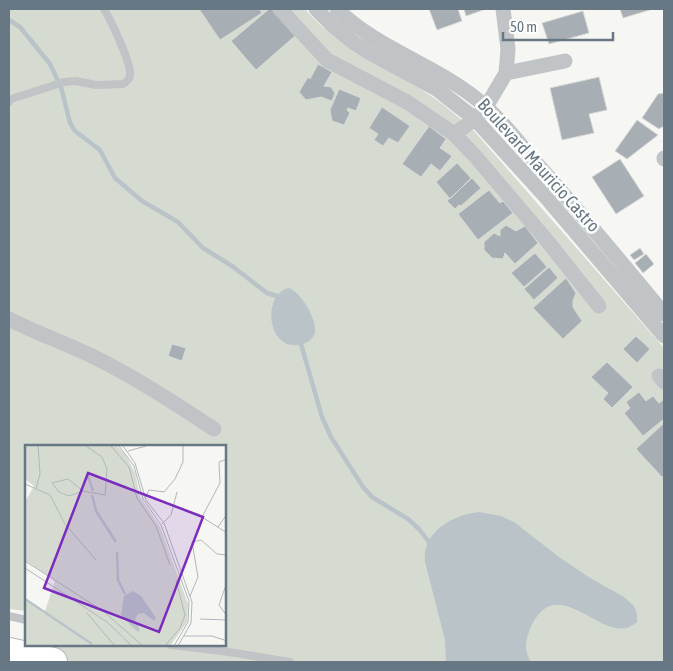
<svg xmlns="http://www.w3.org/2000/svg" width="673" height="671" viewBox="0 0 673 671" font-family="'Asap Condensed',sans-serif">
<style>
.green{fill:#d6dbd2}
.water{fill:#b9c3c8}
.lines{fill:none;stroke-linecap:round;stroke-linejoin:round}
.stream{stroke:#b9c3c8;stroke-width:4.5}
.building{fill:#a7afb4;stroke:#d8d8d6}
.highway-casing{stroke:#b3b7ba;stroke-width:30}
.lane{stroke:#c0c4c7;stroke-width:8}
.street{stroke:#c0c4c7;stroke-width:15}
.highway{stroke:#fff;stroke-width:28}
.labels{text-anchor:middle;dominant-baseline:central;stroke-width:5;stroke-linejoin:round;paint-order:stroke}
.street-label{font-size:18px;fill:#677783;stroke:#fff}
.inset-river{fill:none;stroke:#b9c3c8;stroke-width:2.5}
.inset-road{fill:none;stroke:#b0b8bc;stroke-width:1}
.view{fill:#7b2cbf;fill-opacity:0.15;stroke:#7b2cbf;stroke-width:2.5}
.inset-edge{fill:none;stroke:#677783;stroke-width:2.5}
</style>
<rect width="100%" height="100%" fill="#f6f6f3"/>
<path class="green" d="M9 9H305C337 47 387 67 428 94 445 105 460 118 475 132L664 348V662H41V645H225V446H26V611L9 609Z"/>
<path class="water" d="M288 288C300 290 320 323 314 335 311 341 305 344 298 345 267 349 262 296 288 288Z
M479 512 501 516 514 522 559 557 590 578 624 597 634 606 637 614V622C605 652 558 565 530 629 525 641 524 651 531 662H446L445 640 425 562C422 531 453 515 479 512Z"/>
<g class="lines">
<path class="stream" d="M9 20 20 27 50 64 61 87 70 123 75 131 100 150 115 178 142 201 178 222 203 248 232 266 267 293 277 296
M301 344 322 417 331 437 363 487 372 497 408 519 419 529 429 542"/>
</g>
<path class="building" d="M199 9H259L262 13 220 40Z
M269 9H272L295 36 256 70 231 41Z
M429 9H458L462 21 437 30Z
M464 9H486L466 16Z
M620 9H653L623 18Z
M583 11 589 33 549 44 542 23Z
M318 64 332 72 324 86 331 87 335 93 332 101 321 97 306 100 299 92 308 77 310 79Z
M599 77 607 110 589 114 594 133 562 140 550 88Z
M339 89 361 98 356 111 348 108 347 110 350 113 344 125 332 121 330 110Z
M664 93V126L659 129 642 118 658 94Z
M382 107 410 126 398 143 389 138 383 146 374 140 378 134 369 128Z
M637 120 658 135 627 159 615 151Z
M429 126 446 139 440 148 452 156 440 171 431 164 421 177 402 164Z
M620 159 644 196 616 214 592 177Z
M457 163 471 178 450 199 436 182Z
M472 178 481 188 461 206 459 205 455 209 447 201Z
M489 190 500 203 503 201 513 213 478 240 458 214Z
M506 225 516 231 525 226 538 243 515 264 505 253 503 259 492 258 484 250V242L494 233 500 236V230Z
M640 248 644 254 634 260 630 255Z
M535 253 547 267 524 287 511 273Z
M646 254 654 264 643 273 635 263Z
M549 267 558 278 534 300 524 289Z
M566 278 576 293 573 301V307L582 321 563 339 533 308Z
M636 336 650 349 637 363 623 349Z
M172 344 186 348 182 361 168 356Z
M607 362 633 387 612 408 603 399 608 393 591 377Z
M639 392 646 401 653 396 659 403 663 400 664 402V419L643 436 624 413 630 408 626 402Z
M664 423V475L662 477 636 449Z"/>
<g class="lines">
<defs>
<path id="highway" d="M9 652 53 662"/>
</defs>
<use href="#highway" class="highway-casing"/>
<path class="lane" d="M9 102 11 99 64 82 76 81 96 85 123 84C126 82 130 80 130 75 131 62 111 21 104 9
M9 616 26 620
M171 645 229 652 290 662"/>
<path class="street" d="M280 9 327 60 407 102 454 134 475 156 544 237 599 306
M316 9 332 25 353 42 370 53 438 90 475 119 544 195 664 336
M337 9C379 51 441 66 486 107 504 123 520 144 536 163 580 212 622 263 664 314
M506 73 565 61
M454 134 475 119 486 107 506 73 508 49 503 9
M664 158V159
M9 319C36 333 65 343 92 356 135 377 174 403 214 429
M659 376 664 382"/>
<use href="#highway" class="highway"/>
</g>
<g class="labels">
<g class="street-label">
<text transform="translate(539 165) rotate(48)">Boulevard Mauricio Castro</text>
</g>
</g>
<g transform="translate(25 445)">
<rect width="201" height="201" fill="#f6f6f3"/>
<path d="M0 1H92L100 9 110 28 115 52 135 82 163 159 162 177 145 201H0V156L12 162 19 169 30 136 0 115V57L9 41 0 34Z" fill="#d6dbd2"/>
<path d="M108 146 116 151 131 173 129 176 119 168 113 169 110 174 115 185 113 187 96 171 99 151Z" fill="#b9c3c8"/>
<path class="inset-river" d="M62 28 68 46M67 50 71 66 91 97M92 107 93 135 100 149M0 154 67 199"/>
<path class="inset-road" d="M86 1 104 22 112 53 131 81 145 120M94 1 109 21 118 54 136 80 164 156 163 177 149 201M98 1 110 18 121 55 139 78 167 157 166 178 153 201M103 6 121 1M202 14 194 17 195 38 177 72 202 88M0 39 25 50 40 79 71 115M11 43 15 29 13 1M58 46 43 34 27 38 34 47 44 51 58 46 80 50 82 24 77 12 61 1M120 53 124 45 139 47 150 34 158 17V1M137 79 146 70 152 47M193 82 202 69M0 116 78 166 118 201M0 123 82 177 107 201M202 137 194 160 202 171M165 151 173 132 167 97 176 95 192 109 202 110M62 168 90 201M175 174 202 175M159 191H187L202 196M140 201 155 183 160 170 151 135"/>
<path class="view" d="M63 28 178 72 134 187 19 143Z"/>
<rect width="201" height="201" class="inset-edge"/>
</g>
<rect width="673" height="671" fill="none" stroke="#677783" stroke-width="20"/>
<path d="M503 32v8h110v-8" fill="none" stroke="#677783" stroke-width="2.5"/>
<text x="510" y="32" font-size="15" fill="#677783" stroke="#ffffff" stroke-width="4" paint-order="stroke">50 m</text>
</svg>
